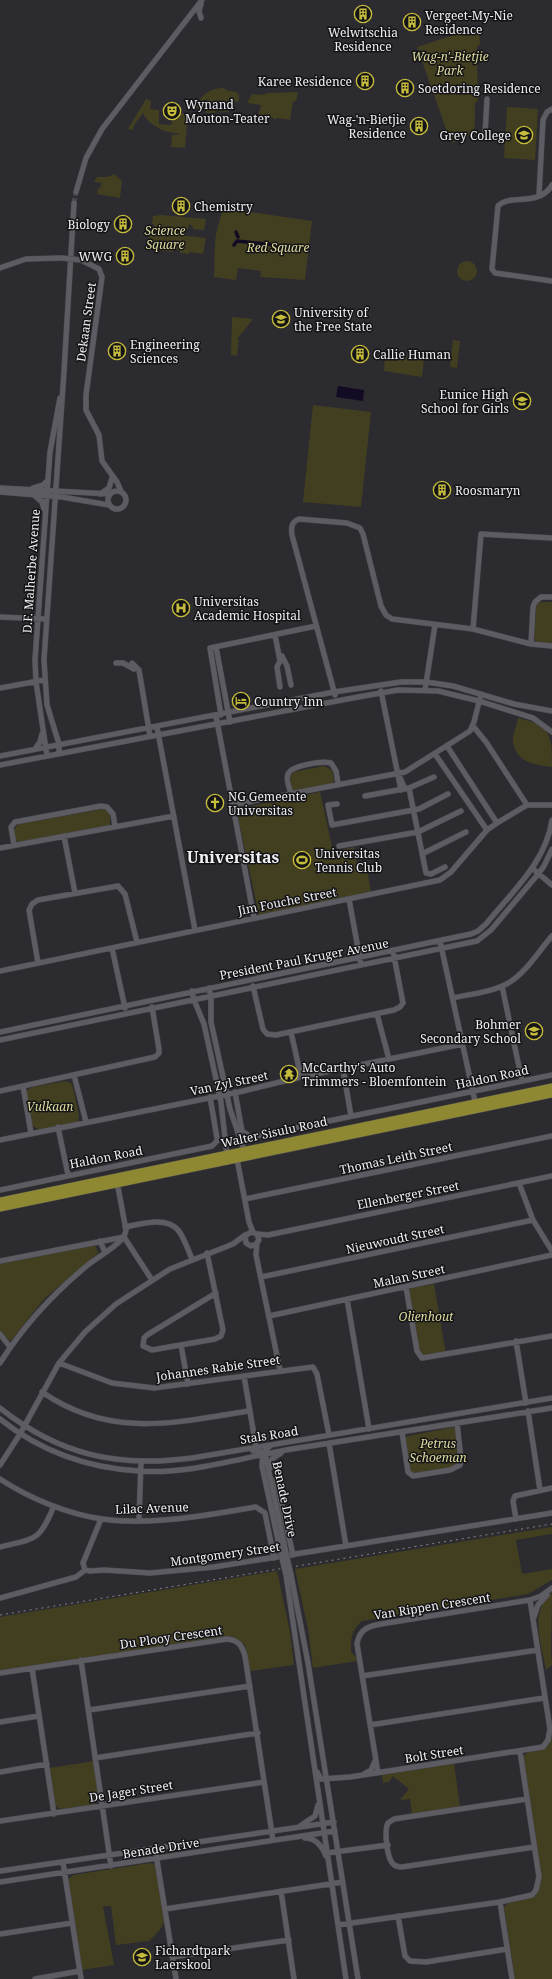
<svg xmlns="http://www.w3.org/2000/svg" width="552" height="1979" viewBox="0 0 552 1979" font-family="'Noto Serif',serif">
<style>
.green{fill:#423f21}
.water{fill:#120b23}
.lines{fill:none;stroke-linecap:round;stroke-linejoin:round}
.canal{stroke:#120b23;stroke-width:3.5}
.minor-tunnel{stroke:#49484d;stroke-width:5;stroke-dasharray:5 2.5;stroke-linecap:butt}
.minor-casing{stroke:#49484d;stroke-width:6}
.highway-casing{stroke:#49484d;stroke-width:8}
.minor{stroke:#5d5c62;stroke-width:5}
.highway{stroke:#8f8833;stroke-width:7}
.rail{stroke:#848388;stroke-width:1;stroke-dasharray:2 4;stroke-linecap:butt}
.minor-bridge-casing{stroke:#49484d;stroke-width:6;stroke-linecap:butt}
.minor-bridge{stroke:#5d5c62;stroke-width:5}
.labels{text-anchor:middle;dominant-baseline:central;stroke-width:3;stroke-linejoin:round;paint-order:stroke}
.poi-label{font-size:12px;fill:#f0eff3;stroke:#141416;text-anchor:start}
.park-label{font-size:12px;font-style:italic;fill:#dedb9e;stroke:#141416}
.street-label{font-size:12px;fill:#f0eff3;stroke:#141416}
.district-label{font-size:16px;font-weight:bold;fill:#f0eff3;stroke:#141416}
</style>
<rect width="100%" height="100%" fill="#2c2b30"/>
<path class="green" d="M475 28 479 30 480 44 477 47 478 100 475 103C474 131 481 132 451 143L417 47Z
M224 88 226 90 236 92 239 95V102L229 101 228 112 215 111V113H206V109L195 108C201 95 209 88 224 88Z
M298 92 296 101H293L290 119 292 120 277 118 275 120 273 118 258 116 261 105 247 103 252 94 263 95 267 93Z
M146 99 151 101 150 109 159 110V124L171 125 175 112 188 114 185 148 171 147 172 135 179 134V133C166 134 148 125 143 113L134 125 133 130 128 129Z
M507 107 538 109 535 160 504 158Z
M114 174 122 181 120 198 97 194 98 188H100L102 183 94 182 97 177H108Z
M223 208 312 221 305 280 260 277 261 271 238 268 236 280 214 277C215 260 213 239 219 223 220 217 222 214 223 208Z
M161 215 206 219 204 230 193 229V226L189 224 188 229 180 228 179 235 206 238 203 254 189 252V254L180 253V250L174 249 173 252 148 249 150 230H153L154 224H152L153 216Z
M457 271a10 10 0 1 1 20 0a10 10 0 1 1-20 0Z
M232 317 253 319 237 339 239 340 237 356 231 355Z
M453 340 460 341 457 368 450 367Z
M385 354 424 359 422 377 384 371Z
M313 405 371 412 361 507 303 502Z
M543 602H552V644L536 643 534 638 536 608 538 603Z
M518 718C552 725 552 737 552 767 536 765 516 763 513 742 512 736 517 725 518 718Z
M324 766 332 770 334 781 331 785 296 792 292 788 290 776 294 772Z
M320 792 333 851 354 847 358 869 367 868 371 892 259 915 237 813 241 808Z
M104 809 108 810 110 814V826L18 842C12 837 12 829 19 824Z
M66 1081 71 1083 73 1087 79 1116 78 1121 75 1124 40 1130 31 1125 26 1091 32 1087Z
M95 1245 98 1253 44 1299 13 1338 10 1341 0 1330V1264Z
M434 1284 446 1354 425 1358 419 1353 409 1291 411 1288Z
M453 1427 456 1431 461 1459 459 1467 417 1475 409 1473 404 1437Z
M552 1527V1534L516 1540 522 1574 552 1569V1580L528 1594 362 1621C351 1631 351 1637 351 1652L356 1657 357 1661 313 1668 308 1629 295 1569Z
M277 1571 290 1632 294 1665 250 1671 245 1645 234 1637H226L0 1671V1617Z
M552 1593 551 1652 552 1665 546 1670C542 1645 528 1612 552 1593Z
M552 1736V1979H515L504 1908C511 1891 537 1912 541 1878L523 1759C527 1745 547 1753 552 1736Z
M94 1761 99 1798 93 1805 63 1809 58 1808 54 1803 49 1768Z
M454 1763 460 1807 412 1814 410 1799 400 1800 409 1789 393 1776 389 1782 383 1783 382 1774Z
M150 1863 155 1864 157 1869 164 1922 159 1931 149 1941 116 1945 111 1906H103L114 1965 81 1970 68 1880 73 1875Z"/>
<path class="water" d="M338 386 364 390 363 401 336 397Z"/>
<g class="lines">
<path class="canal" d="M236 232 238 237
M234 245 237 241 276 245 281 253"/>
<path class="minor-tunnel" d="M74 203 76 192"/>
<defs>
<path id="minor" d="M201 18 199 11 201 4
M485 134 487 99
M552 185C538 208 510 193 498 206L492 269 495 273 552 281
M76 192 86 158 102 129 202 0
M539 195 543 120 547 112 552 109
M81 260 99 269 102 277 86 395V410L99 435 102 461 117 482 121 491
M0 268 26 259 61 258
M0 488 110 494
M33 488 43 485 48 480
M108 500a9 9 0 1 1 18 0a9 9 0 1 1-18 0Z
M0 492 62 497 109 505
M100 494 109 488 112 478
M34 495 42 502 44 509
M0 617 46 619
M473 629 481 534 552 538
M275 635 280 661 277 667 280 687
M531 644 533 607 535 602 541 597H552
M216 647 230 722
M282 656 287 666 291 685
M116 663H123L134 669 132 663 139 670 150 736
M0 688 44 680
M425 690 435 625
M381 691 401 790
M335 695 292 535C291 528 291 522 299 519L347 523 360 528 363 534 381 606 386 615 392 619 473 629 531 644 552 646
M221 715 210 648 316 626
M216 716 254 918
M473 726 486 742 527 805
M157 727 195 930
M447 746 497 823
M35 749 40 742 42 734
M59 754V744L47 705 44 660 64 372 74 203
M435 754 487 830
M0 756 334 692 401 682H426L453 686 514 704 552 711
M47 756 36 682 35 660 50 452 60 398
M0 765 358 697 398 690 438 691 479 701 533 718 552 732
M398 773 405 789
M409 788 426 873 431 874 445 867
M291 793C289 788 286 779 288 774 292 765 322 761 331 763L336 771 338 783
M365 796 409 788 434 777
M337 804 328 805 332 825 419 809 448 794
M232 805 405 772 470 731 474 722 481 694
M64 836 75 893
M14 845 11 827 15 822 101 806 107 807 113 814 115 826
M339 846 418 832 461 811
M0 848 174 816
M422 854 466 832
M532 868 552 885
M349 899 361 965
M440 941 476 1106
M112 948 125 1008
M38 963 29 910 32 904 38 900 118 886 125 894 137 942
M0 971 440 880 451 872 487 830 497 823 527 805H552
M253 986 263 1029 267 1034 276 1035 394 1010 400 1007 403 1003 393 951
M502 986 522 1081
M209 988 211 997V1022L230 1109 245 1153
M192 991 194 1000 204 1024 221 1102 227 1156
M453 998C470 994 494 992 510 982 527 971 539 951 552 936
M377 1014 389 1059
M0 1032 471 934 478 931 486 924C512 892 546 862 552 820
M291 1032 301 1077
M0 1040 477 941 491 930 539 873 544 866 552 849
M343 1069 351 1116
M74 1075 86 1122
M23 1086 31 1133
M0 1091 155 1057 159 1053V1049L152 1007
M235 1092 242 1131 251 1137 552 1075
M58 1127 68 1175
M0 1140 239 1092 301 1077 463 1044
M237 1159 249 1222 253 1232
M117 1182 126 1230 124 1237 152 1280
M519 1183 533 1220 552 1251
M0 1190 212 1146 217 1141V1138L210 1097
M245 1199 552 1136
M125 1227C141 1224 166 1216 178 1230 184 1237 188 1250 192 1259
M257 1234 259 1240 256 1244 251 1246 246 1243 245 1236 251 1232 257 1234 268 1235 552 1176
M100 1241 105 1252
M257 1243 256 1255 280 1370
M207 1253 223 1330 221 1336 215 1339 152 1350 143 1346 144 1338 147 1335 216 1293
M0 1261 124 1237
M261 1277 533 1220
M406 1287 417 1351 422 1358 552 1336
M347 1299 369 1429
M269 1316 552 1255
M0 1334 10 1347
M516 1341 526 1403
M181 1345 188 1384
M0 1363C22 1328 51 1296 83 1269 95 1258 113 1250 124 1237
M59 1363 112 1383 154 1388 313 1367 317 1374 329 1435
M244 1376 256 1447
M42 1392C110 1439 174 1423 249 1411
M0 1408C59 1455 118 1468 192 1458L552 1398
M528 1411 540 1490
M0 1419C40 1451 88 1468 139 1471 189 1475 243 1457 292 1449 378 1435 465 1422 552 1408
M402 1432 408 1472 413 1476 450 1470 460 1465 461 1459 457 1423
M329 1443 346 1546
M270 1446C263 1451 262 1458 262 1466L281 1554
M253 1451 262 1452 266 1458 286 1553
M0 1465 20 1434 59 1363 85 1332 116 1304 170 1269 233 1244 245 1235
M270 1468 272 1459 281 1453
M0 1479C29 1498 67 1514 102 1519 152 1526 206 1515 256 1507L265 1513 274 1558
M276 1479 293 1555
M516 1519 513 1501 515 1496 552 1488
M139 1520 141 1462
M0 1547C36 1538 39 1542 54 1506
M85 1570 83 1563 101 1519
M286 1575 346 1979
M291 1575 308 1663 358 1979
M0 1598 76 1577 85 1570 90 1571 104 1570 150 1573 214 1567 552 1513
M534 1617 538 1605 547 1595
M81 1660 111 1866
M32 1668 54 1814
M0 1673 227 1639C239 1640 242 1646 245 1656L273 1840
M362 1676 538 1650
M89 1710 250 1686
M0 1722 39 1716
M370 1725 544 1698
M95 1758 258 1733
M0 1772 47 1764
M317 1772 321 1779 350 1777 543 1747 548 1740 550 1729 530 1600
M378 1773 357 1644C359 1630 368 1626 381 1624L530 1600 541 1596 552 1588
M364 1774 371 1770 375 1761
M527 1799 394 1819 388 1823C384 1830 387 1854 391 1861 393 1866 398 1867 402 1867L534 1847
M0 1821 264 1782
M300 1826 315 1816 318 1805
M305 1838C316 1838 322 1846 326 1856
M155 1848 176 1979
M327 1853 388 1845
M63 1862 81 1979
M0 1871 334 1822
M0 1882 335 1831
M281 1891 294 1979
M500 1902 512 1979
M165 1909 343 1882
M398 1916 405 1956 410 1961 426 1962 507 1949
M338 1925 500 1902 532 1895 536 1890 539 1877 520 1751
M0 1934 72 1923
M172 1957 289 1940
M35 1979 80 1971"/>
<path id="highway" d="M0 1201 552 1087
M0 1208 552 1094"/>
</defs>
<use href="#minor" class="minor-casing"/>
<use href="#highway" class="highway-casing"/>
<use href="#minor" class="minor"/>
<use href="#highway" class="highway"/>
<path class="rail" d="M0 1615 552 1524"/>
<defs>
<path id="minor-bridge" d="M61 258 81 260
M286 1553 291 1575
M281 1554 286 1575"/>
</defs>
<use href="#minor-bridge" class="minor-bridge-casing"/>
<use href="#minor-bridge" class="minor-bridge"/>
</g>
<defs>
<symbol id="building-ring" viewBox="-11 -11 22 22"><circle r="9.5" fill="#141416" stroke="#c6bc3c" stroke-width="1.5"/><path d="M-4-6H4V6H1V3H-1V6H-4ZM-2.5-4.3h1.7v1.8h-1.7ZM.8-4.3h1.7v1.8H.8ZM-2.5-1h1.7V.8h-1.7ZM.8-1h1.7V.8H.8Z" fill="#c6bc3c"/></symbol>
<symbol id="theatre-ring" viewBox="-11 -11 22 22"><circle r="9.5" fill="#141416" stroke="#c6bc3c" stroke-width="1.5"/><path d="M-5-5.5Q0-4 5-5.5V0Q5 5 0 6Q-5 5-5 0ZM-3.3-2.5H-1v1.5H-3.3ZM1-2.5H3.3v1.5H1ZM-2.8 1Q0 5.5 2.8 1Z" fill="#c6bc3c"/></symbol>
<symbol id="school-ring" viewBox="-11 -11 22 22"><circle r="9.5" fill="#141416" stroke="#c6bc3c" stroke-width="1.5"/><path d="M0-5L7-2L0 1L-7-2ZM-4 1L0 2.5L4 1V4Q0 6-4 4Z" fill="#c6bc3c"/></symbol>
<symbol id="university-ring" viewBox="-11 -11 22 22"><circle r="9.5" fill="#141416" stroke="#c6bc3c" stroke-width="1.5"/><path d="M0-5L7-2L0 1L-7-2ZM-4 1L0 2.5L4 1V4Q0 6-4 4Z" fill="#c6bc3c"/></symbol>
<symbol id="hospital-ring" viewBox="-11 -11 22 22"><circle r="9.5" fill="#141416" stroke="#c6bc3c" stroke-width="1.5"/><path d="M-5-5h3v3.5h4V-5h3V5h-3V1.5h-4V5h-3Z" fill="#c6bc3c"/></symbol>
<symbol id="hotel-ring" viewBox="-11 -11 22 22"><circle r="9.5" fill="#141416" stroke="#c6bc3c" stroke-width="1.5"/><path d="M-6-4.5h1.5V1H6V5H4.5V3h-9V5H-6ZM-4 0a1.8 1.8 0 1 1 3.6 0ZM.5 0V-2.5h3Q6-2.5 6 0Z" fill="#c6bc3c"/></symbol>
<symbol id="church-ring" viewBox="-11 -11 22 22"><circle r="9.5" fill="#141416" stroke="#c6bc3c" stroke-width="1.5"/><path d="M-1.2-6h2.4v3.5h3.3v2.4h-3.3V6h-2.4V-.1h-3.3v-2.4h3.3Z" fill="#c6bc3c"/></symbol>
<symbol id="stadium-ring" viewBox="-11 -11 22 22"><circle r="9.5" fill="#141416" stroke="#c6bc3c" stroke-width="1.5"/><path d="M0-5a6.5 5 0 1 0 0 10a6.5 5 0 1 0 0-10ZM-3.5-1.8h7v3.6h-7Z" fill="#c6bc3c"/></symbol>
<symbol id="temple-ring" viewBox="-11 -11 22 22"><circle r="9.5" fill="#141416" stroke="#c6bc3c" stroke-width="1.5"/><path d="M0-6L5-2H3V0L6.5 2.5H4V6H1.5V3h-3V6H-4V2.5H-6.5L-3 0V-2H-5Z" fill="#c6bc3c"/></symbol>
</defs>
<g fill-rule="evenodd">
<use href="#building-ring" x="353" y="4" width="20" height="20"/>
<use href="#building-ring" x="402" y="12" width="20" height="20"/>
<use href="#building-ring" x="355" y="71" width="20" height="20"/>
<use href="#building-ring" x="395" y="78" width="20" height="20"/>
<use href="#theatre-ring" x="162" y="101" width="20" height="20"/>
<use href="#building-ring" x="409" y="116" width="20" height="20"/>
<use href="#school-ring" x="514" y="125" width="20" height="20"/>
<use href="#building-ring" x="171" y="196" width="20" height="20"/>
<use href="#building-ring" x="113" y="214" width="20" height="20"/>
<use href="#building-ring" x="115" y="246" width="20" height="20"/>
<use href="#university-ring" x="271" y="309" width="20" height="20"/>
<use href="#building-ring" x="107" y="341" width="20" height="20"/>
<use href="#building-ring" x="350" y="344" width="20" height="20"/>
<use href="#school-ring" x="512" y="391" width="20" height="20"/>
<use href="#building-ring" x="432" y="480" width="20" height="20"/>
<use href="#hospital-ring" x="171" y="598" width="20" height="20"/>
<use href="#hotel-ring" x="231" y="691" width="20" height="20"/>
<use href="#church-ring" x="205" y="793" width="20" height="20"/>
<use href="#stadium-ring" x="292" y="850" width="20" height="20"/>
<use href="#school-ring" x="524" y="1021" width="20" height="20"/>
<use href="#temple-ring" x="279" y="1064" width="20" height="20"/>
<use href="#school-ring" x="132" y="1947" width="20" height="20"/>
</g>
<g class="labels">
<g class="poi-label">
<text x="425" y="15">Vergeet-My-Nie<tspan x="425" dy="14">Residence</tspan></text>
<text x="363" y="32" text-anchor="middle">Welwitschia<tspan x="363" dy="14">Residence</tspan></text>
<text x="352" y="81" text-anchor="end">Karee Residence</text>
<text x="418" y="88">Soetdoring Residence</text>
<text x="185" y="104">Wynand<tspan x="185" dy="14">Mouton-Teater</tspan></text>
<text x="406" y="119" text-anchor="end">Wag-'n-Bietjie<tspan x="406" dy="14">Residence</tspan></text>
<text x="511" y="135" text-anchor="end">Grey College</text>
<text x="194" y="206">Chemistry</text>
<text x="110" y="224" text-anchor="end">Biology</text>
<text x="112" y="256" text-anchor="end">WWG</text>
<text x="294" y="312">University of<tspan x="294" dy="14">the Free State</tspan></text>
<text x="130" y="344">Engineering<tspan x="130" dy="14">Sciences</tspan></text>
<text x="373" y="354">Callie Human</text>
<text x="509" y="394" text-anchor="end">Eunice High<tspan x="509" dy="14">School for Girls</tspan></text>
<text x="455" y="490">Roosmaryn</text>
<text x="194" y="601">Universitas<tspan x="194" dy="14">Academic Hospital</tspan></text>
<text x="254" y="701">Country Inn</text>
<text x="228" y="796">NG Gemeente<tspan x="228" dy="14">Universitas</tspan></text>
<text x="315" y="853">Universitas<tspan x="315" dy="14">Tennis Club</tspan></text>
<text x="521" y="1024" text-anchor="end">Bohmer<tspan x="521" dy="14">Secondary School</tspan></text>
<text x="302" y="1067">McCarthy's Auto<tspan x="302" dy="14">Trimmers - Bloemfontein</tspan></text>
<text x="155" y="1950">Fichardtpark<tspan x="155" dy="14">Laerskool</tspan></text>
</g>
<g class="park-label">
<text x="450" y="56">Wag-n'-Bietjie<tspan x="450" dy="14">Park</tspan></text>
<text x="165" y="230">Science<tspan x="165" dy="14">Square</tspan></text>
<text x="278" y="247">Red Square</text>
<text x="50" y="1106">Vulkaan</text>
<text x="426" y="1316">Olienhout</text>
<text x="438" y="1443">Petrus<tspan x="438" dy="14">Schoeman</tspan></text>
</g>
<g class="street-label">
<text transform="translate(86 322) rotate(-82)">Dekaan Street</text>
<text transform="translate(31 571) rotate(-86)">D.F. Malherbe Avenue</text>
<text transform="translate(287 901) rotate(-11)">Jim Fouche Street</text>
<text transform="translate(304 959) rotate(-11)">President Paul Kruger Avenue</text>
<text transform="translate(492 1077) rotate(-12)">Haldon Road</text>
<text transform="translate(229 1083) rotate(-12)">Van Zyl Street</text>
<text transform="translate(274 1132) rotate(-12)">Walter Sisulu Road</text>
<text transform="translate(106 1157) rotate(-11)">Haldon Road</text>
<text transform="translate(396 1158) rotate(-12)">Thomas Leith Street</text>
<text transform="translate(408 1195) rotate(-11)">Ellenberger Street</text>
<text transform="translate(395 1239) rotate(-12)">Nieuwoudt Street</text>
<text transform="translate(409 1276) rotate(-12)">Malan Street</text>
<text transform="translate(218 1368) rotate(-8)">Johannes Rabie Street</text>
<text transform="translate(269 1435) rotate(-9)">Stals Road</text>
<text transform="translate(285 1499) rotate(78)">Benade Drive</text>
<text transform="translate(152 1508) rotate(-2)">Lilac Avenue</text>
<text transform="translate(225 1554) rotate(-8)">Montgomery Street</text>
<text transform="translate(432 1606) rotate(-9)">Van Rippen Crescent</text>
<text transform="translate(171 1637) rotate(-8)">Du Plooy Crescent</text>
<text transform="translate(434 1754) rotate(-9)">Bolt Street</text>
<text transform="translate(131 1791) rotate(-9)">De Jager Street</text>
<text transform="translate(161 1848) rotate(-9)">Benade Drive</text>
</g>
<g class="district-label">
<text x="233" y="857">Universitas</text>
</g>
</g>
</svg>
